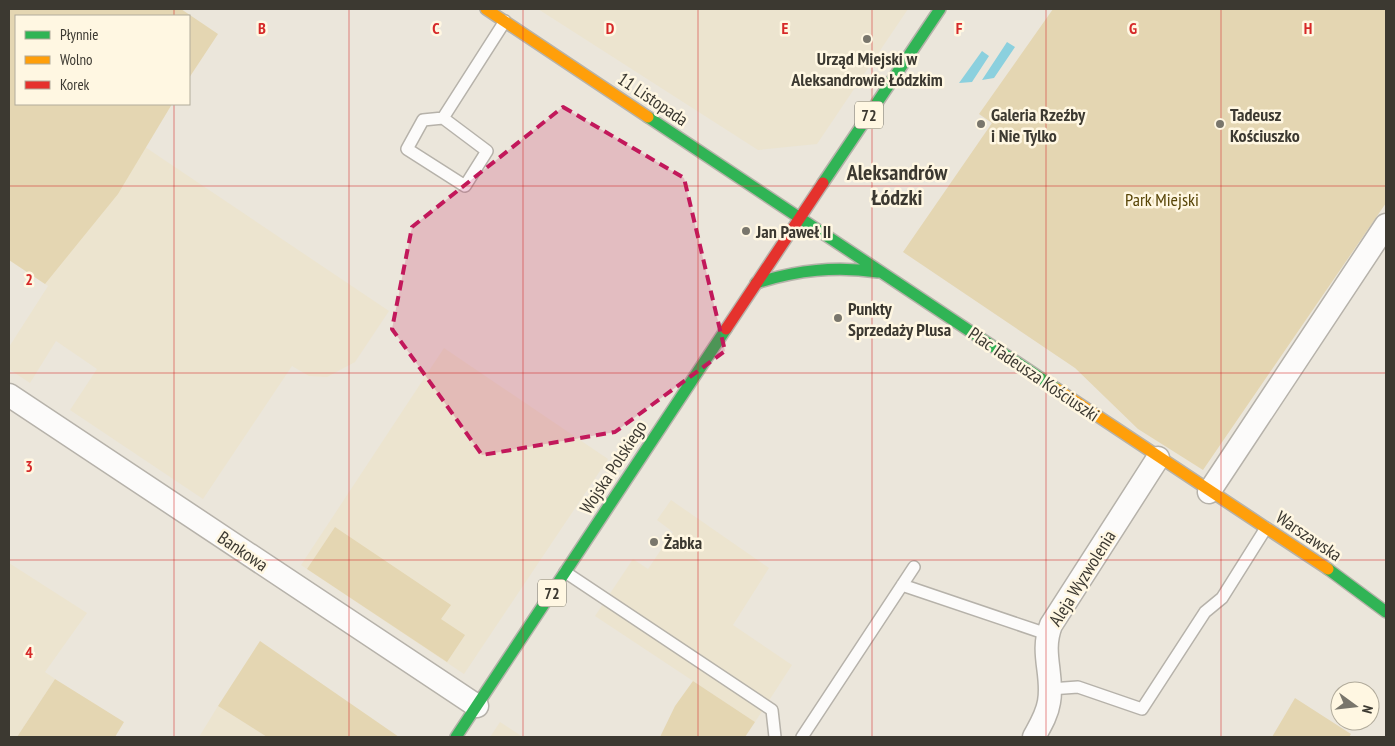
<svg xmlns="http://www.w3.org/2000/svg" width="1395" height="746" viewBox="0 0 1395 746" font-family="'PT Sans Narrow',sans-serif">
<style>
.built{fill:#ece4cf}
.green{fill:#e4d6b2}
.water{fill:#8bd0de}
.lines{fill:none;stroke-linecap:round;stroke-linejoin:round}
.lane-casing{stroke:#b6b2aa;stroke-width:14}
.street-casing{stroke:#b6b2aa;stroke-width:25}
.fast-casing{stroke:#b6b2aa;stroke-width:14}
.slow-casing{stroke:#b6b2aa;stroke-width:14}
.jam-casing{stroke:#b6b2aa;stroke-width:14}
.lane{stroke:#fcfbfa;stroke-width:11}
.street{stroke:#fcfbfa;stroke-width:22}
.fast{stroke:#30b455;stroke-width:11}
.slow{stroke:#ff9f0a;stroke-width:11}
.jam{stroke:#e5322d;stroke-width:11}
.marked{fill:#c2185b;fill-opacity:0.2;stroke:#c2185b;stroke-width:4;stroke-dasharray:10 6;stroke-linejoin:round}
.grid{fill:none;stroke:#d62828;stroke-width:1;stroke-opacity:0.55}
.poi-dot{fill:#79766c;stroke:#fff7e2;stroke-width:2}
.labels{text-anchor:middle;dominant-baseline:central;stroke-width:5;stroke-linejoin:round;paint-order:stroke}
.shield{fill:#fff7e2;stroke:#767266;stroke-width:1}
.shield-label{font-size:16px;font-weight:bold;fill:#3c3931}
.poi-label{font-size:18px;font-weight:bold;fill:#3c3931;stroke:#fff7e2;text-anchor:start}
.street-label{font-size:18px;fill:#3c3931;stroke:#fff7e2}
.park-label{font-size:18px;fill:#584507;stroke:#fff7e2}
.district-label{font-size:22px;font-weight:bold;fill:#3c3931;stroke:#fff7e2}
.grid-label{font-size:16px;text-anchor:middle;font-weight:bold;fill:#d62828;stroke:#fff7e2;stroke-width:5;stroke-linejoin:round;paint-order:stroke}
</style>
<rect width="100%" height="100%" fill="#ebe6db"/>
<path class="built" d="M9 9 16 16V104H172L145 147 389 311 355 362 327 377 309 376 292 366 203 499 70 410 97 369 56 341 30 383 9 369V347L48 286 9 260Z
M538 9H908L817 144 758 150Z
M444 348 608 459 464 674 301 565Z
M671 500 769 568 733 625 792 665 755 722 595 616 633 559 648 569 673 532 657 520Z
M9 563 87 613 45 672 55 679 17 737H9Z
M218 706 267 737H199Z
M500 722 523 737H490Z"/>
<path class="green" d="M9 9H181L218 34 189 78V16H16V104H172L118 194 45 284 9 260Z
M1053 9H1386V203L1203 470 1138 429 1075 368 903 252 992 123 979 114Z
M335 527 451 605 441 619 465 635 447 662 307 569Z
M260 641 399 737H267L218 706Z
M55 679 124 722 115 737H17Z
M693 681 755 722 745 737H660L675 706Z
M1295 698 1351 734 1349 737H1272Z"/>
<path class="water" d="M1007 42 1015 47 994 78 982 80Z
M982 51 989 56 972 82 959 83Z"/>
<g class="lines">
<defs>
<path id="lane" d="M443 118 423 120 407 149 465 186 487 151 443 118 505 21
M565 572 772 710 775 737
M902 585 1047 634
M1050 689 1078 687 1142 709 1205 612 1222 598 1266 528
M802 737 914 567"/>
<path id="street" d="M9 395 477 706
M1209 492 1386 225
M1034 737C1040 726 1047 715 1049 702 1054 675 1040 653 1051 625L1158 458"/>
<path id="fast" d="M648 117 1057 389
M823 183 940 9
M756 283C798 270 835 266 878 272
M1328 569 1386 612
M456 737 726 329"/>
<path id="slow" d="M486 9 648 117
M1057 389 1328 569"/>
<path id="jam" d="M726 329 823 183"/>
</defs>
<use href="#lane" class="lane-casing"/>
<use href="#street" class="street-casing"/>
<use href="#fast" class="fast-casing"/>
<use href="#slow" class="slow-casing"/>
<use href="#jam" class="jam-casing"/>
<use href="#lane" class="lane"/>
<use href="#street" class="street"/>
<use href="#fast" class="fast"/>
<use href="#slow" class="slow"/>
<use href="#jam" class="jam"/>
</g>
<path class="marked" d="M563 107 684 178 725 351 615 432 482 455 392 329 412 227Z"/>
<path class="grid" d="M174 9V16M349 9V737M523 9V737M698 9V737M872 9V737M1046 9V737M1221 9V737M174 104V737M9 186H1386M9 373H1386M9 560H1386"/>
<g class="poi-dot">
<circle cx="867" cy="39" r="5"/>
<circle cx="981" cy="124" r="5"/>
<circle cx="1220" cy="124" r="5"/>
<circle cx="746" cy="231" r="5"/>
<circle cx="838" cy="318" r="5"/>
<circle cx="654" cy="542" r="5"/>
</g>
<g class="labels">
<g class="shield">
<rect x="855" y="101.5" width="28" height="27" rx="4"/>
<rect x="538" y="579.5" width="28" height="27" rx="4"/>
</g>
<g class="shield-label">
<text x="869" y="115">72</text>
<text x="552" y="593">72</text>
</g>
<g class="poi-label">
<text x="867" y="58" text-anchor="middle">Urząd Miejski w<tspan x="867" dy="21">Aleksandrowie Łódzkim</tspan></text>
<text x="991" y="114">Galeria Rzeźby<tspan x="991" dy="21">i Nie Tylko</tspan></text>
<text x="1230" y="114">Tadeusz<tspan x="1230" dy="21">Kościuszko</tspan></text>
<text x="756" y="231">Jan Paweł II</text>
<text x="848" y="308">Punkty<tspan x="848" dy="21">Sprzedaży Plusa</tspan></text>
<text x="664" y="542">Żabka</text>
</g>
<g class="street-label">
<text transform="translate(653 99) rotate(34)">11 Listopada</text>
<text transform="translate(1034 374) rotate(34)">Plac Tadeusza Kościuszki</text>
<text transform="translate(613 467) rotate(-57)">Wojska Polskiego</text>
<text transform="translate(1309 536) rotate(34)">Warszawska</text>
<text transform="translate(243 551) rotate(34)">Bankowa</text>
<text transform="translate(1082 578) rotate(-58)">Aleja Wyzwolenia</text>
</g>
<g class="park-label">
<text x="1162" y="199">Park Miejski</text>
</g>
<g class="district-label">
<text x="897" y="172">Aleksandrów<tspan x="897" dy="25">Łódzki</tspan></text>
</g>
</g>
<g class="grid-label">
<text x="262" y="34">B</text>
<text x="436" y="34">C</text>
<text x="610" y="34">D</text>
<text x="785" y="34">E</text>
<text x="959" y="34">F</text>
<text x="1133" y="34">G</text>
<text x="1308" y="34">H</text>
<text x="29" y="285">2</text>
<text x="29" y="472">3</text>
<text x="29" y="658">4</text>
</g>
<rect width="1395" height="746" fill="none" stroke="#3c3931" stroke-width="20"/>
<rect x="15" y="15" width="175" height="90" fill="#fff7e2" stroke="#b1ab9b"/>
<rect x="25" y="31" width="25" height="8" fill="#30b455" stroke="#b1ab9b"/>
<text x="60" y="40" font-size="15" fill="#3c3931">Płynnie</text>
<rect x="25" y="56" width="25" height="8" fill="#ff9f0a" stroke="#b1ab9b"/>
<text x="60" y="65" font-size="15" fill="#3c3931">Wolno</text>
<rect x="25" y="81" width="25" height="8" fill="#e5322d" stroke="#b1ab9b"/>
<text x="60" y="90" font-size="15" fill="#3c3931">Korek</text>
<g transform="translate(1355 706) rotate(105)"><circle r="24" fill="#fff7e2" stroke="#b1ab9b"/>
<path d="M0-4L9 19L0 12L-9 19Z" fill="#79766c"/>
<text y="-8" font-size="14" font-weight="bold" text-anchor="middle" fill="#3c3931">N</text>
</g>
</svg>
